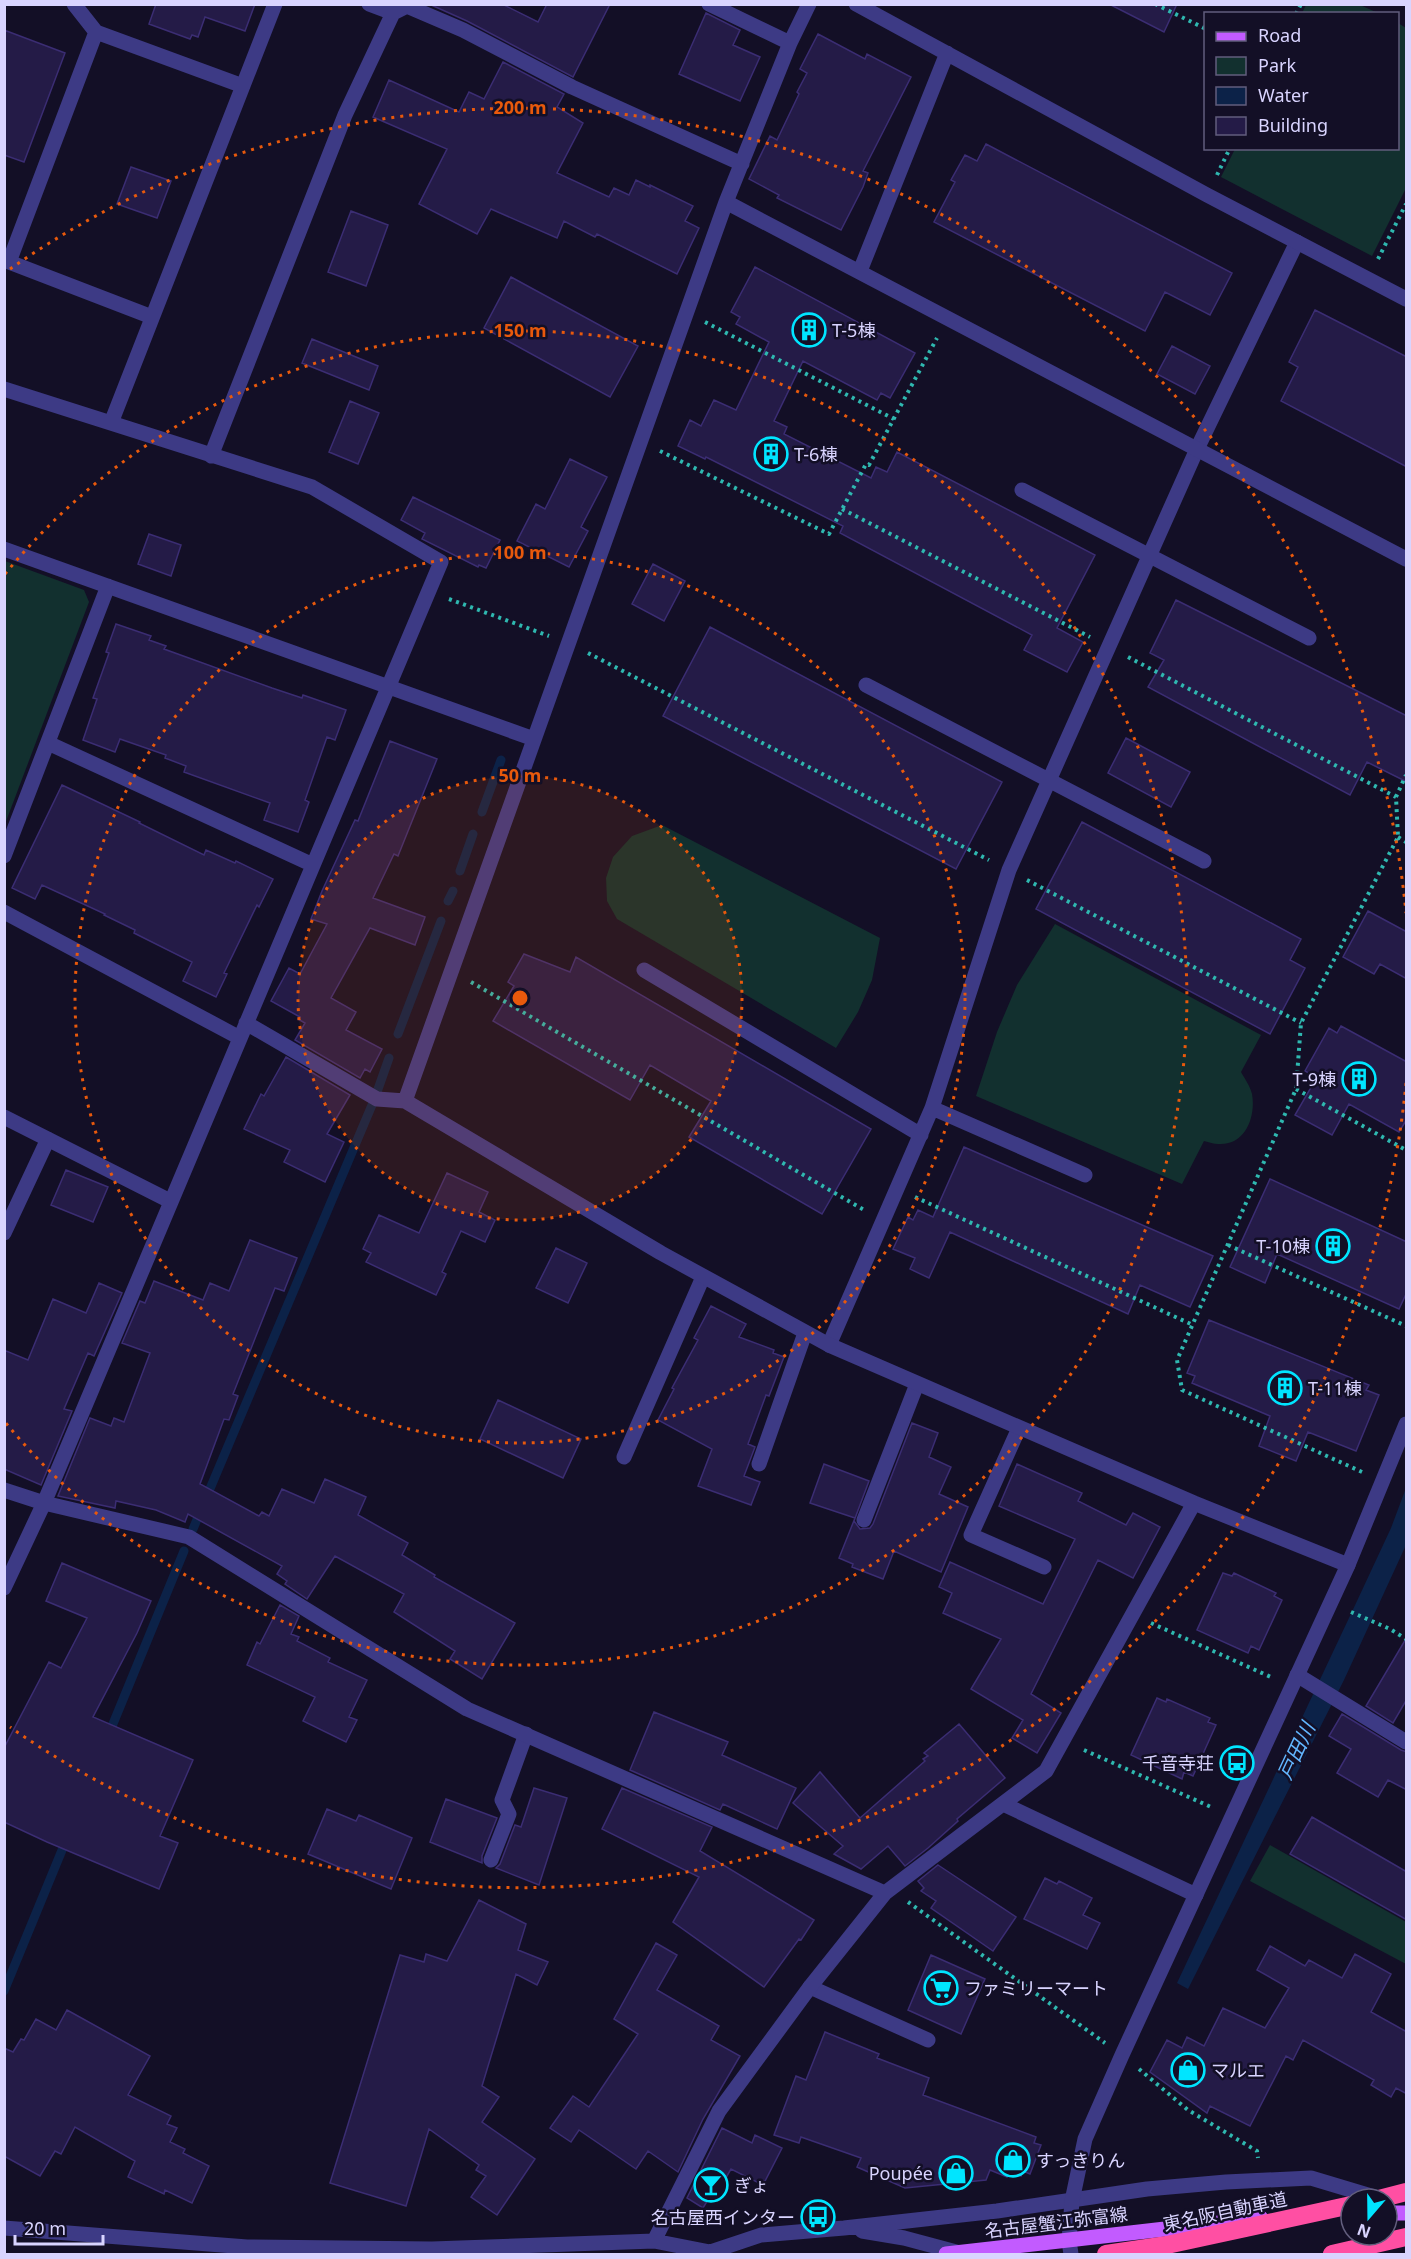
<svg xmlns="http://www.w3.org/2000/svg" width="1411" height="2259" viewBox="0 0 1411 2259" font-family="'Noto Sans','Noto Sans JP',sans-serif">
<style>
.green{fill:#12302f}
.water{fill:#0c2248}
.lines{fill:none;stroke-linecap:round;stroke-linejoin:round}
.stream{stroke:#0c2248;stroke-width:9}
.building{fill:#241b47;stroke:#3b2d73;stroke-width:1.5}
.path{stroke:#2fb8b0;stroke-width:4;stroke-dasharray:3 4.5;stroke-linecap:butt}
.service{stroke:#3d3a85;stroke-width:15}
.minor{stroke:#3d3a85;stroke-width:15}
.tertiary{stroke:#3d3a85;stroke-width:15}
.primary{stroke:#c25bff;stroke-width:15}
.motorway{stroke:#ff4fa3;stroke-width:18}
.motorway-bridge{stroke:#ff4fa3;stroke-width:18}
.ring{fill:none;stroke:#e8590c;stroke-width:3;stroke-dasharray:3 6}
.labels{text-anchor:middle;dominant-baseline:central;stroke-width:5;stroke-linejoin:round;paint-order:stroke}
.poi-label{font-size:18px;fill:#d9d4ff;stroke:#130f26;text-anchor:start}
.street-label{font-size:18px;fill:#d9d4ff;stroke:#130f26}
.water-label{font-size:20px;font-style:italic;fill:#62b6ff;stroke:#130f26}
.centre{fill:#e8590c;stroke:#130f26;stroke-width:3}
.ring-label{font-size:18px;text-anchor:middle;font-weight:bold;fill:#e8590c;stroke:#130f26;stroke-width:5;stroke-linejoin:round;paint-order:stroke}
</style>
<rect width="100%" height="100%" fill="#130f26"/>
<path class="green" d="M1306 5H1360L1378 13H1302Z
M1398 23 1406 28V188L1372 256 1221 177 1235 149 1398 148Z
M5 561 84 590 89 602 5 824Z
M662 825 880 938 872 980 858 1012 836 1048 617 919 607 901 606 878 613 857 632 836Z
M1055 924 1261 1035 1241 1072C1245 1079 1250 1086 1252 1094 1256 1116 1246 1146 1218 1144 1214 1144 1209 1142 1204 1141L1182 1184 976 1096 997 1032 1017 985Z
M1270 1845 1406 1922V1964L1250 1881Z"/>
<path class="water" d="M1406 1488V1545L1344 1680 1188 1989 1177 1983 1357 1601 1391 1528Z"/>
<g class="lines">
<path class="stream" d="M482 812 501 760
M460 871 473 834
M448 901 453 891
M398 1034 441 921
M377 1092 389 1058
M193 1529 372 1105
M108 1736 184 1551
M4 1991 67 1838"/>
</g>
<path class="building" d="M156 4H255L245 31 205 17 198 37 192 35 190 39 149 24Z
M429 4H502L538 22 547 4H610L573 77 467 21Z
M1109 4H1177L1164 32Z
M706 13 740 30 733 45 760 57 740 101 679 74Z
M4 30 65 53 24 162 4 155Z
M818 34 865 59 867 54 911 77 863 171 868 173 863 187 841 230 777 198 779 195 749 179 770 136 777 140 799 94 797 92 807 73 800 69Z
M503 62 564 94 557 107 583 123 557 173 609 197 614 188 629 195 636 180 650 187V185L693 206 685 221 699 228 677 274 597 234 595 237 564 221 557 238 491 209 477 234 419 204 447 149 373 117 389 80 459 112 469 92 484 99Z
M986 144 1232 273 1210 315 1165 292 1145 331 934 222 955 182 951 180 965 155 977 161Z
M131 167 171 181 157 218 117 204Z
M351 211 388 225 366 286 328 272Z
M755 267 915 353 890 398 881 393 877 400 803 361 774 421 787 427 784 434 871 478 876 467 887 472 897 452 1095 555 1057 628 1083 642 1067 672 1024 650 1032 635 840 533 843 526 706 457 705 459 678 446 690 420 701 426 714 400 736 410 769 342 736 324 740 317 731 312Z
M511 277 638 346 610 397 484 328Z
M1315 310 1407 357V467L1281 401 1298 367 1289 362Z
M312 339 378 366 369 390 302 363Z
M1172 346 1210 366 1195 394 1157 374Z
M350 401 379 413 358 464 329 452Z
M570 459 607 477 581 527 588 531 569 567 517 541 536 504 545 509Z
M413 497 500 540 486 568 479 565 478 567 422 539 425 533 401 520Z
M149 534 181 545 171 576 138 564Z
M653 564 685 581 664 621 632 604Z
M1176 600 1407 716V782L1367 762 1350 795 1148 687 1164 660 1150 653Z
M116 624 151 636 149 640 166 646 164 649 272 688 302 698 303 695 346 710 335 740 327 737 305 800 309 802 298 832 264 820 270 803 184 772 186 766 165 758 166 755 120 739 115 752 83 740 97 699 93 698 109 653 106 652Z
M710 627 1002 782 956 869 663 716Z
M1126 738 1190 772 1171 807 1108 773Z
M390 741 437 759 398 856 394 854 373 898 425 917 415 945 370 928 331 998 356 1012 346 1030 382 1049 370 1072 365 1069 360 1078 295 1040 305 1023 298 1019 300 1017 271 1001 289 968 300 974 327 924 311 919 322 891 355 820 358 821Z
M62 785 140 822 139 823 204 855 206 850 235 863 236 861 273 879 259 907 257 905 224 973 227 974 216 997 183 981 192 962 134 933 135 930 104 915 105 914 42 885 35 899 12 888Z
M1082 822 1301 939 1290 960 1305 968 1270 1034 1036 909Z
M1368 911 1407 932V979L1380 964 1374 974 1343 957Z
M524 954 570 972 576 957 871 1129 822 1214 689 1137 711 1101 650 1065 630 1100 493 1021 514 986 508 982Z
M1341 1026 1407 1062V1119L1399 1132 1349 1104 1332 1135 1295 1115 1313 1084 1310 1083 1314 1076 1305 1071 1329 1028 1337 1033Z
M286 1057 350 1095 327 1134 344 1142 325 1182 284 1162 290 1150 244 1129 261 1094 264 1096Z
M964 1147 1213 1256 1190 1307 1140 1285 1128 1314 950 1232 929 1278 910 1269 915 1258 893 1249 908 1217 913 1220 918 1210 933 1217Z
M66 1170 108 1187 93 1222 51 1205Z
M447 1173 488 1192 479 1212 495 1220 485 1242 461 1231 442 1272 446 1274 436 1295 366 1262 371 1253 363 1249 379 1215 419 1233Z
M1270 1179 1407 1242V1292L1399 1309 1277 1254 1265 1283 1230 1267Z
M250 1240 297 1258 284 1291 275 1288 233 1394 238 1396 229 1420 224 1419 200 1484 259 1516 262 1512 269 1516 282 1489 314 1503 325 1479 366 1497 358 1515 408 1543 402 1555 435 1575 434 1577 515 1623 482 1679 450 1659 455 1651 394 1612 404 1594 335 1556 307 1599 285 1584 287 1581 277 1574 282 1566 188 1514 185 1522 156 1510 116 1501 115 1508 58 1496 90 1418 111 1426 114 1418 124 1422 150 1353 122 1343 140 1301 145 1303 154 1281 203 1300 210 1283 229 1291Z
M556 1248 587 1263 568 1303 536 1288Z
M99 1283 122 1293 94 1356 88 1353 64 1409 72 1411 41 1485 4 1469V1350L28 1360 53 1299 86 1313Z
M711 1306 746 1324 739 1337 774 1350 773 1353 784 1357 769 1396 766 1395 748 1444 755 1447 744 1476 760 1482 751 1505 698 1486 712 1449 658 1420 674 1389 672 1388 698 1340 694 1338Z
M1209 1320 1369 1385 1366 1390 1379 1395 1356 1451 1308 1432 1296 1461 1259 1446 1270 1416 1192 1383 1195 1376 1187 1373Z
M498 1400 581 1439 563 1478 480 1439Z
M912 1423 938 1433 929 1457 951 1467 939 1494 968 1507 941 1572 894 1551 883 1579 852 1567 853 1564 839 1558 855 1518 810 1503 824 1464 869 1481 854 1521 860 1529 870 1528 873 1524Z
M1017 1464 1082 1493 1078 1501 1126 1525 1133 1513 1160 1527 1133 1578 1098 1560 1031 1694 1061 1713 1037 1753 1012 1738 1023 1720 971 1689 1001 1639 943 1613 952 1593 939 1587 950 1562 1043 1604 1075 1539 999 1506Z
M62 1563 151 1601 137 1633 93 1717 193 1760 160 1836 178 1843 159 1889 47 1842 4 1822V1748L49 1662 61 1668 87 1618 46 1601Z
M1223 1573 1232 1576 1234 1573 1276 1593 1274 1596 1282 1600 1259 1650 1251 1646 1248 1653 1197 1630Z
M280 1605 299 1616 291 1634 299 1637 297 1641 330 1658 328 1662 367 1680 349 1717 357 1720 346 1742 303 1721 315 1697 247 1665 257 1642 260 1644Z
M1407 1637V1699L1393 1723 1366 1706Z
M1157 1698 1166 1702 1167 1699 1210 1718 1208 1722 1216 1725 1193 1776 1184 1772 1182 1779 1131 1755Z
M654 1712 728 1742 722 1755 796 1788 777 1829 723 1804 720 1810 630 1770Z
M1342 1714 1401 1750 1407 1752V1790L1388 1780 1378 1797 1337 1773 1351 1749 1329 1736Z
M959 1724 1005 1778 957 1819 958 1821 928 1848 905 1866 888 1846 861 1869 834 1854 843 1846 793 1803 820 1772 860 1818 925 1761 923 1759 928 1756 924 1753Z
M534 1788 567 1798 539 1885 496 1868 500 1864 515 1825 521 1827Z
M622 1788 712 1827 700 1851 814 1920 801 1940 799 1939 764 1987 673 1922 699 1877 602 1829Z
M446 1799 497 1818 482 1856V1863L430 1842Z
M327 1809 356 1821 359 1815 412 1838 391 1889 308 1854Z
M1312 1817 1407 1872V1920L1290 1854Z
M938 1865 1016 1917 993 1951 931 1908 936 1901 921 1891 924 1888 918 1881Z
M1045 1878 1057 1884 1059 1881 1092 1898 1083 1915 1100 1923 1087 1949 1024 1919Z
M479 1900 526 1924 518 1950 548 1962 537 1985 516 1974 482 2086 499 2097 482 2122 535 2159 497 2215 471 2197 486 2176 476 2170 479 2165 429 2129 406 2206 330 2183 400 1955 424 1962 426 1954 447 1961Z
M656 1943 677 1955 657 1990 719 2026 711 2040 740 2056 703 2119 678 2172 648 2151 636 2169 579 2130 571 2142 550 2128 573 2096 589 2107 638 2034 614 2019Z
M1270 1946 1305 1966 1309 1960 1342 1978 1355 1954 1391 1974 1371 2012 1407 2032V2094L1396 2088 1391 2097 1371 2085 1374 2080 1303 2040 1293 2060 1286 2056 1250 2126 1210 2106 1207 2113 1150 2072 1167 2040 1182 2048 1187 2037 1204 2046 1223 2008 1265 2028 1289 1988 1257 1970Z
M931 1955 985 1979 961 2034 908 2010Z
M67 2010 150 2056 128 2095 171 2116 167 2124 177 2128 170 2142 185 2149 183 2153 209 2166 192 2203 165 2190 164 2194 128 2177 135 2161 75 2127 61 2154 55 2151 40 2176 4 2156V2048L13 2052 21 2039 24 2040 36 2019 56 2030Z
M825 2032 879 2054 877 2058 929 2078 923 2095 1036 2137 1034 2143 1041 2145 1030 2174 1023 2171 1021 2176 1009 2171 1007 2177 990 2170 986 2180 905 2188 857 2167 861 2158 801 2137 799 2143 774 2135 796 2076 806 2080Z
M722 2128 752 2143 755 2135 782 2148 763 2185 731 2169 717 2193 714 2190 703 2208 687 2198Z"/>
<g class="lines">
<path class="path" d="M1155 4 1206 29
M1296 14 1301 4
M1217 175 1230 148
M1378 259 1406 204
M705 322 894 419
M660 451 829 534 866 464 869 465 937 338
M842 509 1090 637
M449 599 549 636
M588 653 989 860
M1128 657 1396 797
M1398 837 1406 842
M1027 880 1301 1023
M471 982 864 1210
M1296 1089 1406 1150
M915 1197 1193 1325
M1228 1245 1406 1326
M1362 1472 1182 1390 1177 1360 1296 1089 1301 1023 1398 837 1396 797 1406 775
M1351 1612 1390 1629 1406 1639
M1151 1623 1273 1678
M1084 1750 1211 1807
M908 1902 1105 2043
M1139 2069 1188 2110 1257 2151 1258 2158"/>
<path class="service" d="M1022 490 1309 638
M866 685 1204 861
M644 970 921 1135
M932 1108 1085 1175
M829 1345 932 1108 1009 870 1197 449 1297 242
M1019 1428 971 1535 1044 1567
M624 1457 703 1277
M759 1464 805 1333
M864 1520 917 1384
M1297 1675 1406 1742
M491 1860 509 1814 502 1800 526 1734
M810 1987 928 2040"/>
<path class="minor" d="M74 4 96 32
M369 4 393 13 407 6 463 30 572 87 742 164
M709 4 790 43
M856 4 1207 195 1406 299
M726 202 1406 559
M860 271 947 53
M152 317 9 262 96 32 243 86
M4 389 312 487 441 562 44 1503 4 1588
M111 423 275 4
M211 456 345 115 393 13
M4 549 534 739
M48 743 313 865
M4 856 108 586
M4 912 240 1038
M246 1023 377 1099 405 1101 661 1253 829 1345 1194 1503 1348 1565
M405 1101 726 202 790 43 809 4
M4 1117 170 1201
M4 1233 48 1139
M4 1490 44 1503 189 1537 467 1709 885 1893
M1003 1804 1196 1895
M4 2228 247 2247 432 2249 654 2241 710 2252
M862 2231 904 2238 960 2253
M654 2241 719 2111 810 1987 885 1893 1046 1771 1194 1503
M1069 2241 1071 2254
M704 2254 761 2235 844 2228 997 2211 1147 2189 1226 2182 1311 2178 1381 2199"/>
<path class="tertiary" d="M1069 2241 1072 2201 1085 2139 1122 2055 1348 1565 1406 1424"/>
<path class="primary" d="M1387 2213H1406
M946 2254 1261 2218"/>
<path class="motorway" d="M1332 2254 1406 2237"/>
<path class="motorway-bridge" d="M1379 2199 1406 2192
M1106 2254 1167 2245 1351 2205"/>
</g>
<circle cx="520" cy="998" r="222" fill="#e8590c" fill-opacity=".12"/>
<g class="ring">
<circle cx="520" cy="998" r="222"/>
<circle cx="520" cy="998" r="445"/>
<path d="M5 574A667 667 0 1 1 5 1422"/>
<path d="M1406 1083A890 890 0 0 1 10 1727M10 269A890 890 0 0 1 1406 913"/>
</g>
<defs>
<symbol id="building-ring" viewBox="-11 -11 22 22"><circle r="9.5" fill="#130f26" stroke="#00e5ff" stroke-width="1.5"/><path d="M-4-6H4V6H1V3H-1V6H-4ZM-2.5-4.3h1.7v1.8h-1.7ZM.8-4.3h1.7v1.8H.8ZM-2.5-1h1.7V.8h-1.7ZM.8-1h1.7V.8H.8Z" fill="#00e5ff"/></symbol>
<symbol id="bus-ring" viewBox="-11 -11 22 22"><circle r="9.5" fill="#130f26" stroke="#00e5ff" stroke-width="1.5"/><path d="M-5-6H5V4H4V6H2V4H-2V6H-4V4H-5ZM-3.5-4V0h7V-4ZM-3.5 1.2v1.5H-2V1.2ZM2 1.2v1.5H3.5V1.2Z" fill="#00e5ff"/></symbol>
<symbol id="supermarket-ring" viewBox="-11 -11 22 22"><circle r="9.5" fill="#130f26" stroke="#00e5ff" stroke-width="1.5"/><path d="M-6-5.5h2.5l.6 2H6L4.5 2H-2.5L-4.4-4H-6ZM-1.5 3.2a1.3 1.3 0 1 0 .1 0ZM3 3.2a1.3 1.3 0 1 0 .1 0Z" fill="#00e5ff"/></symbol>
<symbol id="shop-ring" viewBox="-11 -11 22 22"><circle r="9.5" fill="#130f26" stroke="#00e5ff" stroke-width="1.5"/><path d="M-5-2.5h2.3a2.7 3.5 0 0 1 5.4 0H5L5.5 6h-11ZM-1.5-2.5h3a1.5 2.3 0 0 0-3 0Z" fill="#00e5ff"/></symbol>
<symbol id="bar-ring" viewBox="-11 -11 22 22"><circle r="9.5" fill="#130f26" stroke="#00e5ff" stroke-width="1.5"/><path d="M-6-5H6L.8 .8V4.5H3.5V6h-7V4.5H-.8V.8Z" fill="#00e5ff"/></symbol>
</defs>
<g fill-rule="evenodd">
<use href="#building-ring" x="790" y="311" width="38" height="38"/>
<use href="#building-ring" x="752" y="435" width="38" height="38"/>
<use href="#building-ring" x="1340" y="1060" width="38" height="38"/>
<use href="#building-ring" x="1314" y="1227" width="38" height="38"/>
<use href="#building-ring" x="1266" y="1369" width="38" height="38"/>
<use href="#bus-ring" x="1218" y="1744" width="38" height="38"/>
<use href="#supermarket-ring" x="922" y="1969" width="38" height="38"/>
<use href="#shop-ring" x="1169" y="2051" width="38" height="38"/>
<use href="#shop-ring" x="994" y="2141" width="38" height="38"/>
<use href="#shop-ring" x="937" y="2154" width="38" height="38"/>
<use href="#bar-ring" x="692" y="2166" width="38" height="38"/>
<use href="#bus-ring" x="799" y="2198" width="38" height="38"/>
</g>
<g class="labels">
<g class="poi-label">
<text x="832" y="330">T-5棟</text>
<text x="794" y="454">T-6棟</text>
<text x="1336" y="1079" text-anchor="end">T-9棟</text>
<text x="1310" y="1246" text-anchor="end">T-10棟</text>
<text x="1308" y="1388">T-11棟</text>
<text x="1214" y="1763" text-anchor="end">千音寺荘</text>
<text x="964" y="1988">ファミリーマート</text>
<text x="1211" y="2070">マルエ</text>
<text x="1036" y="2160">すっきりん</text>
<text x="933" y="2173" text-anchor="end">Poupée</text>
<text x="734" y="2185">ぎょ</text>
<text x="795" y="2217" text-anchor="end">名古屋西インター</text>
</g>
<g class="street-label">
<text transform="translate(1225 2211) rotate(-12)">東名阪自動車道</text>
<text transform="translate(1056 2222) rotate(-7)">名古屋蟹江弥富線</text>
</g>
<g class="water-label">
<text transform="translate(1296 1751) rotate(-65)">戸田川</text>
</g>
</g>
<circle cx="520" cy="998" r="9" class="centre"/>
<g class="ring-label">
<text x="520" y="114">200 m</text>
<text x="520" y="337">150 m</text>
<text x="520" y="559">100 m</text>
<text x="520" y="782">50 m</text>
</g>
<rect width="1411" height="2259" fill="none" stroke="#d9d4ff" stroke-width="12"/>
<rect x="1204" y="12" width="195" height="138" fill="#130f26" stroke="#625e7d" stroke-width="1.5"/>
<rect x="1216" y="32" width="30" height="9" fill="#c25bff" stroke="#625e7d" stroke-width="1.5"/>
<text x="1258" y="42" font-size="18" fill="#d9d4ff">Road</text>
<rect x="1216" y="57" width="30" height="18" fill="#12302f" stroke="#625e7d" stroke-width="1.5"/>
<text x="1258" y="72" font-size="18" fill="#d9d4ff">Park</text>
<rect x="1216" y="87" width="30" height="18" fill="#0c2248" stroke="#625e7d" stroke-width="1.5"/>
<text x="1258" y="102" font-size="18" fill="#d9d4ff">Water</text>
<rect x="1216" y="117" width="30" height="18" fill="#241b47" stroke="#625e7d" stroke-width="1.5"/>
<text x="1258" y="132" font-size="18" fill="#d9d4ff">Building</text>
<g transform="translate(1369 2217) rotate(200)"><circle r="28" fill="#130f26" stroke="#625e7d" stroke-width="1.5"/>
<path d="M0-4.5L10 22L0 15L-10 22Z" fill="#00e5ff"/>
<text y="-9" font-size="16" font-weight="bold" text-anchor="middle" fill="#d9d4ff">N</text>
</g>
<path d="M15 2235v9h88v-9" fill="none" stroke="#d9d4ff" stroke-width="3"/>
<text x="24" y="2235" font-size="18" fill="#d9d4ff" stroke="#130f26" stroke-width="4.5" paint-order="stroke">20 m</text>
</svg>
